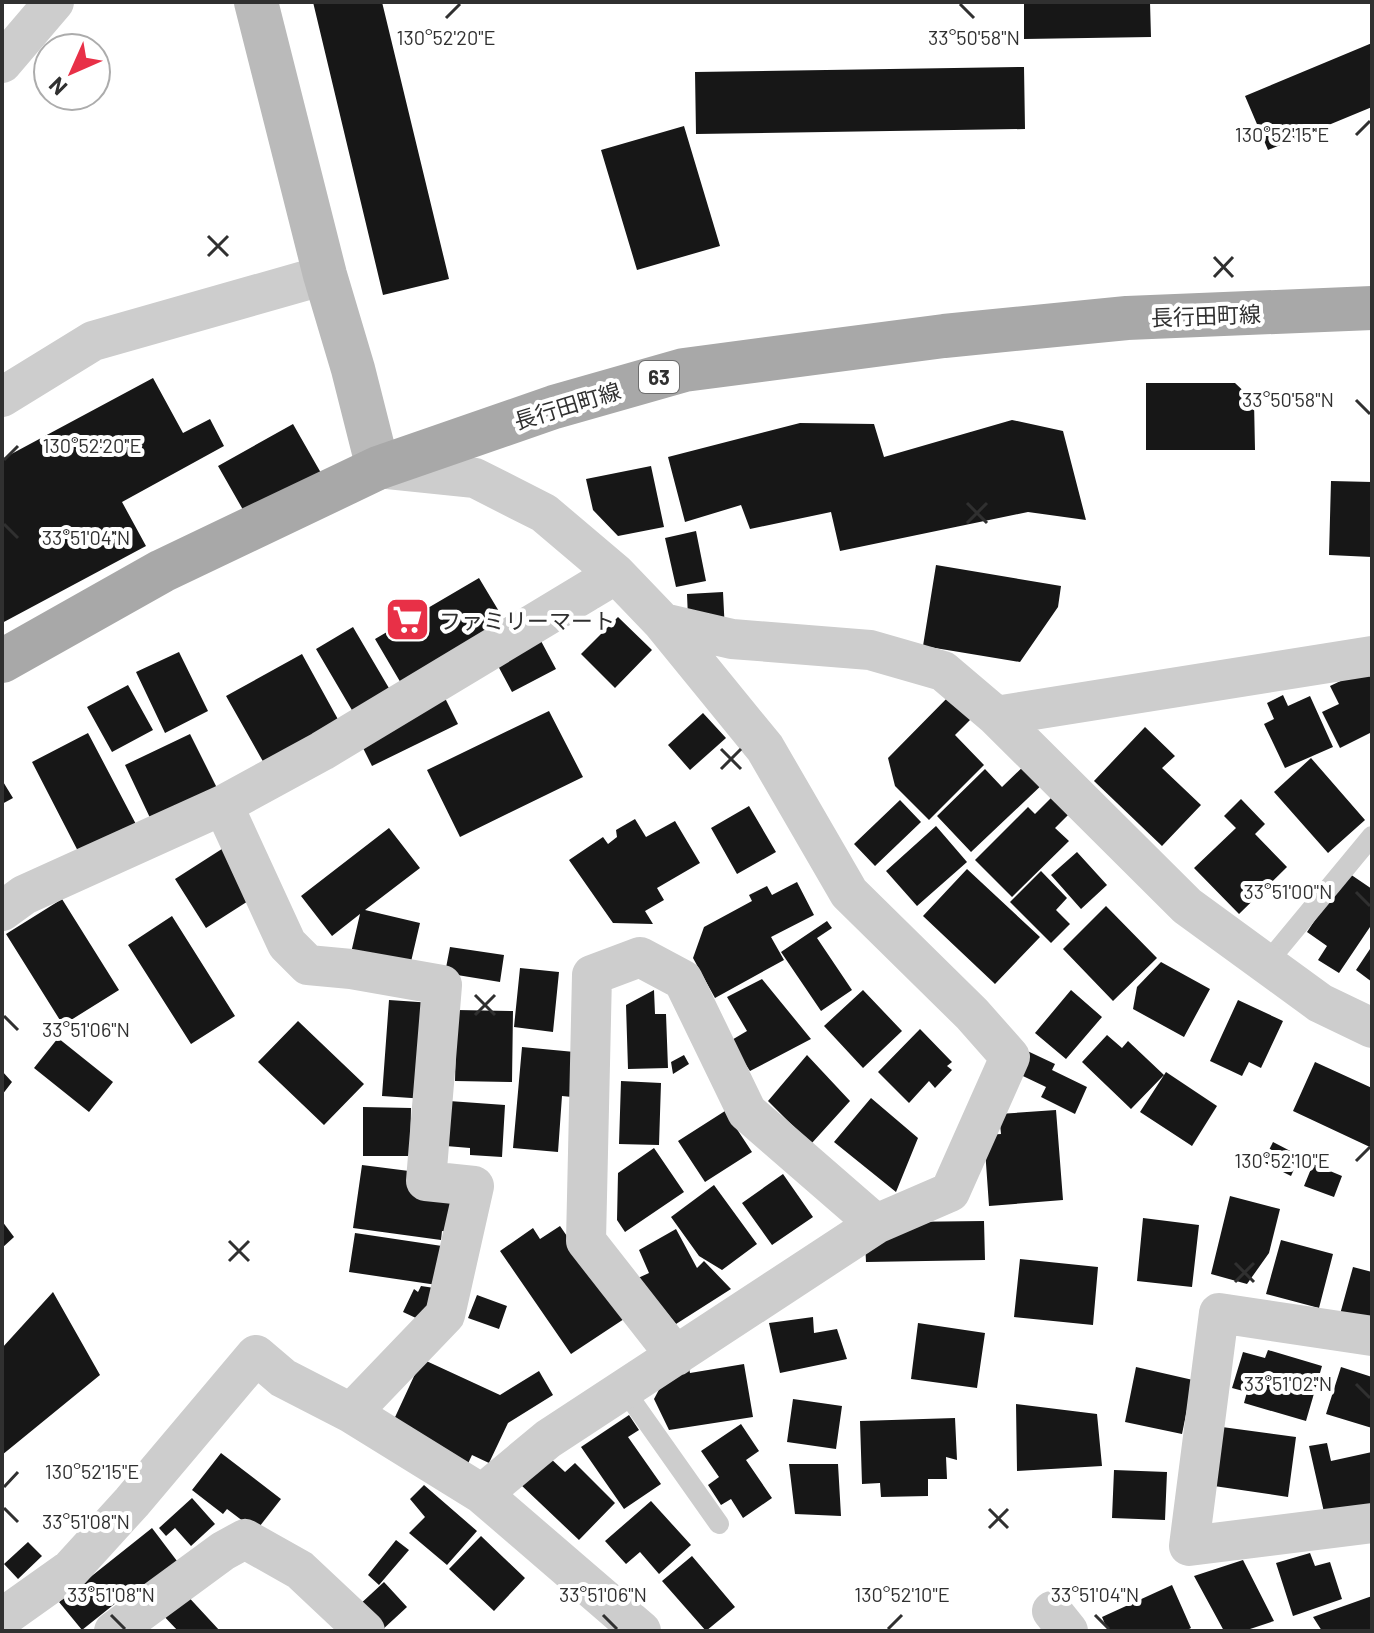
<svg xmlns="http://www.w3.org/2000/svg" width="1374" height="1633" viewBox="0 0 1374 1633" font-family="Barlow,'Noto Sans JP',sans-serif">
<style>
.building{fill:#171717}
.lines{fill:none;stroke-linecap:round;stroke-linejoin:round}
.lane{stroke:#cdcdcd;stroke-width:20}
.street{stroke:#cdcdcd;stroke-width:40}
.secondary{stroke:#bababa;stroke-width:44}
.primary{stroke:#a8a8a8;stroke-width:44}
.ticks{fill:none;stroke:#303030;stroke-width:3}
.labels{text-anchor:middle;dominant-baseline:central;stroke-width:8;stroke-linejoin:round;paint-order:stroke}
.shield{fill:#fff;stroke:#6e6e6e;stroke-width:2}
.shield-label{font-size:20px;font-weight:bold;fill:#303030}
.street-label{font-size:22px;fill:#303030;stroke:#fff}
.poi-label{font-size:22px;fill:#303030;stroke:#fff;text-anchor:start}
.ticks-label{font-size:20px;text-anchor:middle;fill:#303030;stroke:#fff;stroke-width:8;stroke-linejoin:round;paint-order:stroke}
</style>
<rect width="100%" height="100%" fill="#fff"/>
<path class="building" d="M313 2H382L449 279 383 295Z
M1150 2 1151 37 1024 39V3Z
M1372 43V107L1268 150 1245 96Z
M1024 67 1025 129 696 134 695 72Z
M684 126 720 246 637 270 601 150Z
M153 378 183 433 210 419 224 446 122 502 146 546 2 623V459Z
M1146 383H1235L1254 401 1255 450H1146Z
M1012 420 1063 431 1086 520 1028 512 840 551 831 512 750 529 741 505 685 522 668 457 800 423 874 424 884 457Z
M293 424 321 473 246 515 218 466Z
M651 466 664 527 618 536 593 510 586 479Z
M1331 481 1372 482V557L1329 555Z
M696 531 706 581 676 587 665 538Z
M936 565 1061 586 1058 607 1020 662 923 646Z
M479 578 509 628 405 690 375 639Z
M723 592 725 632 688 618 687 594Z
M618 617 652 650 615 688 581 654Z
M353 627 393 695 356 717 316 649Z
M541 641 556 669 512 692 497 664Z
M179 652 208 711 165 733 136 672Z
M302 654 340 723 265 765 226 696Z
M1366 669 1372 681V732L1340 748 1322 712 1339 704 1330 686Z
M128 685 153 730 112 752 87 707Z
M956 689 978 712 955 735 984 765 929 820 895 786 888 758Z
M1283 695 1288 706 1310 696 1333 747 1285 768 1264 724 1274 719 1267 703Z
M445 698 458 724 372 766 359 740Z
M549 711 583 777 460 837 427 770Z
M703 713 726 738 690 770 668 745Z
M1145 727 1175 756 1162 768 1201 805 1162 846 1094 781Z
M88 733 138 828 81 857 32 762Z
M190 734 218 790 152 822 125 765Z
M1311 758 1365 820 1328 853 1274 792Z
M1028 762 1046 781 971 852 937 816 985 769 1002 787Z
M2 780 13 798 2 804Z
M1053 796 1070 813 1055 828 1069 841 1012 897 975 860 1028 807 1035 814Z
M1241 799 1265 824 1255 834 1287 867 1239 914 1194 868 1236 828 1224 816Z
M900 800 921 822 875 866 854 844Z
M749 806 776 852 737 874 711 828Z
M635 819 646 837 675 821 700 863 657 888 664 900 645 911 653 924 613 923 569 860 603 837 608 844 617 837 616 830Z
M936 826 967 862 917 906 886 871Z
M389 828 420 868 365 910 420 923 410 966 351 953 360 914 332 936 301 896Z
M225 847 256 896 206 928 175 879Z
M1077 852 1107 885 1081 909 1051 875Z
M967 869 1040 937 995 984 923 916Z
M1041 871 1067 898 1056 910 1070 924 1051 943 1010 902Z
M1347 872 1372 889V924L1339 973 1318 960 1327 946 1307 932Z
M797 882 814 915 771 937 784 960 715 998 693 958 704 927 752 901 749 895 767 886 772 895Z
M62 899 119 990 63 1025 6 934Z
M1106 906 1157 958 1113 1001 1063 949Z
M172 916 235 1016 191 1044 128 945Z
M827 921 832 928 817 938 852 990 821 1011 781 952Z
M1372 946V982L1356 970Z
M450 947 504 955 500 982 445 973Z
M1161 962 1210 989 1184 1037 1133 1009 1137 987Z
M520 968 559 972 553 1032 514 1027Z
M762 979 811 1039 750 1071 730 1041 747 1031 727 997Z
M654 990 655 1014H666L668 1068 628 1069 626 1005Z
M863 990 902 1031 863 1068 824 1026Z
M1071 990 1102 1017 1066 1059 1035 1033Z
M389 1000 433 1003 426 1099 382 1096Z
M1238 1000 1283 1021 1261 1068 1249 1062 1242 1076 1210 1061Z
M457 1010 513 1011 512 1082 455 1081Z
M298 1021 364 1084 324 1125 258 1062Z
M920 1029 952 1062 947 1066 952 1070 935 1088 929 1081 909 1103 878 1072Z
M1107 1035 1122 1048 1128 1041 1164 1075 1131 1109 1082 1062Z
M58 1038 113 1082 89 1112 34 1068Z
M522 1047 585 1053 582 1098 562 1096 558 1152 513 1148Z
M1021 1048 1055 1064 1052 1070 1087 1087 1075 1114 1041 1097 1046 1087 1010 1070Z
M684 1055 689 1064 673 1074 671 1062Z
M807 1055 850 1101 811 1144 768 1101Z
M1315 1062 1372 1088V1148L1293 1111Z
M2 1071 12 1082 2 1095Z
M1166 1072 1217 1106 1192 1146 1140 1112Z
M621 1081 661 1083 659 1145 619 1144Z
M871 1098 918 1138 896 1192 834 1142Z
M449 1101 505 1105 502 1157 470 1155V1148L446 1146Z
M363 1107 411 1108 410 1156H363Z
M1056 1110 1063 1200 989 1206 984 1135 1001 1134 999 1114Z
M725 1111 752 1152 705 1182 678 1141Z
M1273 1142 1300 1156 1291 1176 1263 1162Z
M654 1148 684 1192 625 1232 617 1220 618 1173Z
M1313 1164 1342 1176 1334 1197 1304 1186Z
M362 1165 409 1171 465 1188 459 1233 442 1231 441 1240 353 1228Z
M783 1174 813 1217 772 1245 742 1203Z
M714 1185 757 1244 722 1270 699 1256 671 1217Z
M1230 1196 1280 1209 1269 1253 1247 1284 1211 1274Z
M1143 1218 1199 1225 1192 1287 1137 1281Z
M2 1221 14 1237 2 1248Z
M984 1221 985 1260 866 1262 865 1241 900 1222Z
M560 1226 624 1319 571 1354 500 1251 533 1228 540 1239Z
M676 1229 697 1268 704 1261 731 1289 676 1324 638 1278 649 1273 639 1250Z
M355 1233 442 1246 437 1285 349 1272Z
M1281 1240 1333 1254 1319 1308 1266 1294Z
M1020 1259 1098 1267 1093 1325 1014 1317Z
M1353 1267 1372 1272V1328L1339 1318Z
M421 1286 448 1290 431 1325 403 1312 414 1289 418 1292Z
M53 1292 100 1375 2 1455V1348Z
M477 1295 507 1306 499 1329 468 1318Z
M813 1317 814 1333 837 1329 847 1359 780 1373 769 1323Z
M918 1323 985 1333 977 1388 911 1379Z
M1268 1350 1322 1366 1306 1421 1244 1403 1247 1392 1232 1388 1243 1352 1265 1358Z
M422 1359 500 1395 539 1371 553 1395 508 1423 489 1463 472 1455 465 1470 390 1428Z
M688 1364 690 1373 744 1364 753 1417 669 1430 654 1399 671 1367Z
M1136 1367 1193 1380 1182 1434 1125 1422Z
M1341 1367 1372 1377V1428L1326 1414Z
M793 1399 842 1406 836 1449 787 1442Z
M1016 1404 1097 1414 1102 1466 1017 1471Z
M629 1415 639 1430 628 1437 661 1484 624 1509 581 1447Z
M955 1418 957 1460 946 1457 947 1479H928V1496L881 1497 880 1483 862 1484 860 1421Z
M741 1424 759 1451 746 1460 772 1498 743 1518 731 1499 721 1505 708 1485 719 1477 701 1451Z
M1222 1427 1296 1437 1288 1497 1214 1486Z
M1327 1443 1331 1461 1372 1452V1511L1326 1521 1309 1446Z
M221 1453 281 1499 256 1531 227 1509 223 1514 192 1490Z
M548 1456 565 1472 575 1463 615 1503 579 1540 520 1484Z
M789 1464H838L841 1516 795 1514Z
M1114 1470 1167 1472 1165 1520 1112 1518Z
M424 1485 477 1531 447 1565 409 1533 425 1517 410 1499Z
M192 1498 215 1524 191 1546 175 1528 166 1536 159 1528Z
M651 1501 691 1545 659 1574 640 1552 626 1564 605 1541Z
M152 1528 177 1561 137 1593 132 1590 82 1630 59 1602Z
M481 1536 525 1578 494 1611 449 1569Z
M396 1540 409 1550 379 1585 368 1575Z
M28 1542 42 1556 18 1579 4 1564Z
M1310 1553 1315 1566 1330 1562 1342 1599 1293 1616 1276 1563Z
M692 1556 735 1607 706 1631 662 1581Z
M1243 1560 1274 1621 1244 1631H1224L1194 1576Z
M384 1582 407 1607 381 1631 357 1607Z
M1172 1585 1191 1628 1185 1631H1108L1102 1617Z
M183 1591 220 1631H178L160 1612Z
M1372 1596V1631H1322L1313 1617Z"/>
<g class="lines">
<path class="lane" d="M1266 964 1372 836
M623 1388 719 1524"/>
<path class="street" d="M2 63 54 2
M2 397 93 341 325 275
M378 468 475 478 544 513 616 574 663 623 732 639 870 650 943 671 996 716 1187 906 1320 1003 1372 1028
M996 716 1372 656
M223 805 287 944 308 965 351 969 442 985 426 1181 474 1186 445 1315 351 1413
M2 911 24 895 223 805 322 751 616 574
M1372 1336 1219 1313 1189 1546 1372 1523
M676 1356 586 1241 592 975 640 957 683 980 747 1112 876 1224
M482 1494 548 1439 876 1224 950 1192 1010 1057 972 1014 849 893 765 748 663 623
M1052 1611 1068 1631
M2 1618 71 1569 132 1502 256 1355 283 1378 351 1413 482 1494 641 1631
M114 1631 223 1551 245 1539 300 1570 365 1631"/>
<path class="secondary" d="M256 2 325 275 353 369 378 468"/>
<path class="primary" d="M2 661 162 571 378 468 554 407 684 370 944 336 1127 318 1372 308"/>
</g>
<path class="ticks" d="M960 4 974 18M446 18 460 4M1356 135 1370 121M208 236 228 256M208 256 228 236M1214 257 1233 277M1214 277 1233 257M1356 400 1370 414M4 460 18 446M967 503 987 523M967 523 987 503M4 524 18 538M721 749 741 769M721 769 741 749M1356 892 1370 906M475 995 495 1015M475 1015 495 995M4 1016 18 1030M1356 1161 1370 1147M229 1241 249 1261M229 1261 249 1241M1235 1263 1254 1282M1235 1282 1254 1263M1356 1384 1370 1398M4 1487 18 1472M4 1508 18 1522M989 1509 1008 1528M989 1528 1008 1509M111 1615 125 1629M603 1615 617 1629M1095 1615 1109 1629M888 1629 902 1615"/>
<defs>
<symbol id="supermarket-square" viewBox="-11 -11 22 22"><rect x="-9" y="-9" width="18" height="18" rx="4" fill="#e83047" stroke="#fff"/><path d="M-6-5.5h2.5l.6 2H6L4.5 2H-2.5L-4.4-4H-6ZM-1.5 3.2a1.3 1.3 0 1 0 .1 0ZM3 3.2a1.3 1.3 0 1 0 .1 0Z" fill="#fff"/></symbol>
</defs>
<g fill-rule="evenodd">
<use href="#supermarket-square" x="382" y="594" width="51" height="51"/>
</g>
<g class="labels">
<rect class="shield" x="639" y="361" width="40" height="32" rx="6"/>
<g class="shield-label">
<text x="659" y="377">63</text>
</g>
<g class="street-label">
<text transform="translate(1206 315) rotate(-2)">長行田町線</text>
<text transform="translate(567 405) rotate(-17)">長行田町線</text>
</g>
<g class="poi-label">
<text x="439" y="620">ファミリーマート</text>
</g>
</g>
<g class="ticks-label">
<text x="446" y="45">130°52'20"E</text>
<text x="974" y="45">33°50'58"N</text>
<text x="1282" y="142">130°52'15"E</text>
<text x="1288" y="407">33°50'58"N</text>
<text x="92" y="453">130°52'20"E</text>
<text x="86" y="545">33°51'04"N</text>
<text x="1288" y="899">33°51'00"N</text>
<text x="86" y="1037">33°51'06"N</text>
<text x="1282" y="1168">130°52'10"E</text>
<text x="1288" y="1391">33°51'02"N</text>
<text x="92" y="1479">130°52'15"E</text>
<text x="86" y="1529">33°51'08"N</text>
<text x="902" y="1602">130°52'10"E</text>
<text x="111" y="1602">33°51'08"N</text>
<text x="603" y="1602">33°51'06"N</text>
<text x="1095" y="1602">33°51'04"N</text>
</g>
<rect width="1374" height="1633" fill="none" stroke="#303030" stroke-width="8"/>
<g transform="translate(72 72) rotate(225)"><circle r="38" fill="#ffffff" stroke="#acacac" stroke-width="2"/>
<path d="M0-6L14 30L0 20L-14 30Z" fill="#e83047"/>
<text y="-12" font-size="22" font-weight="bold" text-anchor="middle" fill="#303030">N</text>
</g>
</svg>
